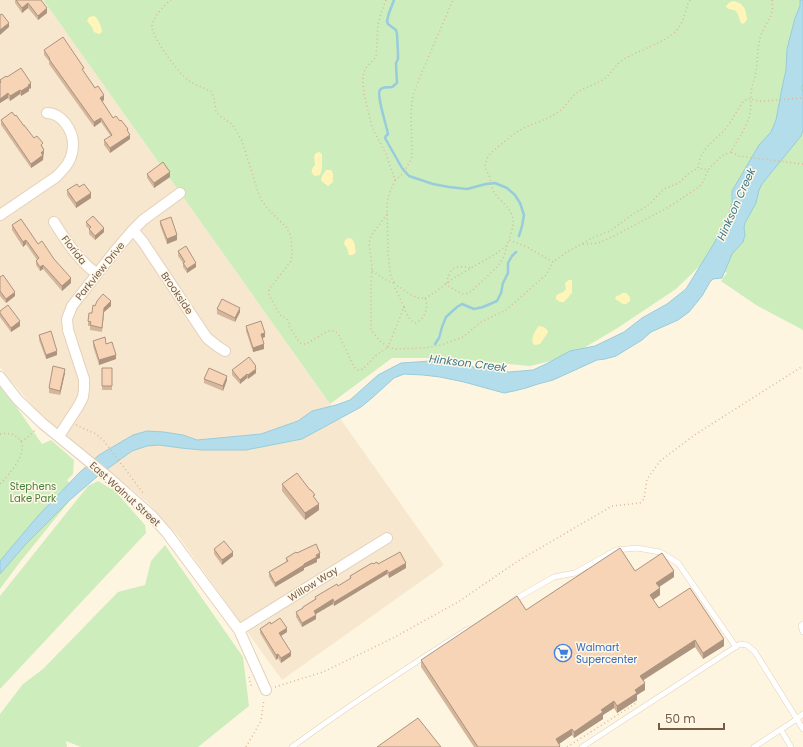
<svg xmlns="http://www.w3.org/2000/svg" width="803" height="747" viewBox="0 0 803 747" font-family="Poppins,sans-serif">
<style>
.residential{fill:#f7e7ce}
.green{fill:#cdedbd}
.sand{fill:#fff5b9}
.water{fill:#b3ddea;stroke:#98ccdc}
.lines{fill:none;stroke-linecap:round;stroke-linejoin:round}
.stream{stroke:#98ccdc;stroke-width:2.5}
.service-casing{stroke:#e3d1bb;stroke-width:6}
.minor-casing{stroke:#e3d1bb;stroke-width:12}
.path{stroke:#dbb898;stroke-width:1.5;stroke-dasharray:1 3;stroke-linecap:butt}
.service{stroke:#fff;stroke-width:5}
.minor{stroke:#fff;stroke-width:10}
.wall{fill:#d4b69c}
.shaded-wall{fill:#ac947f}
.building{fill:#f6d4b5;stroke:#ac947f}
.labels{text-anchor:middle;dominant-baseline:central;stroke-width:3;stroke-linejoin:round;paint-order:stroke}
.street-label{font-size:10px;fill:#785b45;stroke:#fff8e8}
.park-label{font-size:10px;fill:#4a7f3b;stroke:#fff8e8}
.shop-label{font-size:10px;fill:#366cbe;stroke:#fff8e8;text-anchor:start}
.water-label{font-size:11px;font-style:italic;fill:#3c7a8e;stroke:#fff8e8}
</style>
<rect width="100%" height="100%" fill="#fef5e0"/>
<path class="residential" d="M0 0H45L44 1 444 565 282 680 179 537 148 503 38 412 6 375 0 367Z"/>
<path class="green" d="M45 0H803V330L756 305 721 281 727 273 707 259 676 289 616 329 570 356 530 366 447 358H392L330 404 44 1Z
M0 383 42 444 51 440 74 460 73 474 67 480 76 493 20 562 0 589Z
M98 481 115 491 145 525 146 533 0 689V596L88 486Z
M165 545 243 657 249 706 198 747H81L66 741 67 747H0V714L23 684 43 669 118 592 145 585 151 561Z"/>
<path class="sand" d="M734 1C745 4 746 10 747 20L743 24 741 23C739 20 739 14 736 11 733 9 729 10 727 8L726 6 730 2Z
M94 16C98 17 102 28 102 32L99 34 94 32 92 27 87 21 89 17Z
M319 152 322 154V168L320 175 315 176C309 172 312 168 315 165L314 156 316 153Z
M326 170H331L333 174V182L328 186 324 183 321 180 322 176Z
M349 238 352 239C355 243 355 247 356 252L353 255H349L347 248 344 244 345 240Z
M569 280H572V293L564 302H560L556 299V296C559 292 563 294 566 289L565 284 566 282Z
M622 293H626L630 297V301L626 304H623L615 299 616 296 620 295Z
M539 326 544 327 548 331 547 334 540 344 535 345 533 344C531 338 535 330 539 326Z"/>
<path class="water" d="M800 0H803V83L802 88 803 93V130L801 136 762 184 759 190 756 203 745 223 744 227 745 235 743 242 732 254 722 278 713 279 710 282 702 296 689 312 678 320 651 332 642 340 616 356 605 359 597 360 553 380 538 384 526 388 514 391 504 393 464 382 440 377 423 375 404 374 394 378 372 398 361 407 302 439 246 450H202L181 448 159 445 147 446 132 451 99 475 70 500 25 545 0 574V561L37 517 79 473 99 455 133 435 147 431 164 432 183 435 197 440 261 434 298 421 312 411 336 405 350 400 378 375 401 363 431 361 509 372 533 370 546 364 570 351 595 346 624 332 642 318 667 304 686 289 713 245 728 217 732 203V191L759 145 771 132 776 120 782 88 786 70 787 49 795 18 800 6Z"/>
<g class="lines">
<path class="stream" d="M394 0 389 13 387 21 388 24 396 30 397 34 398 53V59L396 63 397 83C395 84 394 86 392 87 388 88 383 86 380 90 376 94 387 127 388 134L386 136 385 138 402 168 409 176 433 184 449 187 467 189 486 184 495 183 507 188 515 195 520 203 524 215 522 226 519 236
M435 344 439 338 442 327 446 317 457 307 462 304 474 309 483 307 497 301 501 293 503 283 508 273V263L512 256 516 252"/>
<defs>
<path id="service" d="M512 601 554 577 575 573 616 550 637 548 660 552 678 563 736 647
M803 624 801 626 803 632
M781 730 791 747
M292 747C349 705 408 667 468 629
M582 747 740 644 747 645 755 652 803 729
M754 747 797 719 803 714"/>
<path id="minor" d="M0 215 56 177C60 173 65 168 68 163 71 158 73 150 73 144 73 131 62 113 47 113
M54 222C67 242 78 260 97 274
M133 230 143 242 207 338 217 346 225 351
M0 377 17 399 42 423 108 477 152 516 167 533 239 630 266 690
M59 436 79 405 83 397 84 389V379L81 370 68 330 67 319 72 306 115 251 133 230 143 220 180 193
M239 630 387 538"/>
</defs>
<use href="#service" class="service-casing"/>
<use href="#minor" class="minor-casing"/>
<path class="path" d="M171 0C164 5 152 18 152 27 152 37 179 74 188 80 194 85 203 87 210 91L212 92 214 99 216 111 220 116 232 124 242 141 258 192 262 201 268 209 286 227 291 236 292 254 291 261 270 288 269 291V295L279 313 281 316 286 318 289 322V326L299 342 302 344H306L328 331C333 330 336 331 339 335L354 367 358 370H361L365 367 374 357 388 347 380 341 371 330V290L372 264 369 244 370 239 371 236 387 214
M386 0 382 10 378 24 376 57 365 69 363 76V81L364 94 372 127 386 154 395 180 388 197 387 207 388 252 390 271 391 277 396 285
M690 0 688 3C685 13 683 24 676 31 665 43 638 50 623 60 615 65 611 74 604 79 594 86 583 87 574 95 568 101 563 110 555 114 546 120 534 123 524 128 514 133 506 140 498 147 493 151 488 155 486 161 483 167 488 172 490 178 492 184 491 189 496 195 501 202 510 207 512 216 515 224 511 232 509 240L527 247 553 262 567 252 592 238 610 231 633 214 642 209 651 203 656 197 664 189 679 183 689 173 698 168
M772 0C775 17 766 21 761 35 757 47 758 59 756 72 755 77 753 82 752 87 751 91 751 95 751 99L758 101H764L803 98
M731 152C721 154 715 163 708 170L698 168C701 146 715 142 727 127 733 119 737 110 743 102 745 100 748 98 751 99 751 109 750 118 745 127 741 136 735 143 731 152L739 156 803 164
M395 180C403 175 409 165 412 156L411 112 413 95 419 79 453 0
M583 244 598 243 614 236 667 208 699 187 702 184 708 170
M372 271C380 275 385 281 394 283
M447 283C447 279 448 277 450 273 454 264 463 267 472 268
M445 284 462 294 469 293 474 289 498 266 504 257 507 245
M425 298 431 295 454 278 497 253 507 245 509 240
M404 307 395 288 397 286 400 287C406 292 417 300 425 298 429 307 425 320 415 323 409 320 406 313 404 307L388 347 395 349 425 348 441 345 463 337 481 322 506 310 513 304 546 275 553 262
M76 425 96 434 104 441 143 493
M0 434C7 433 13 433 18 438 32 449 8 476 0 484
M21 441 27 438 35 430
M249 677 251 685 254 686
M275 687 323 672 393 638 458 602 518 561 612 506 640 503 644 499 647 479 660 461 696 434 803 366
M246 747 261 721 264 699
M567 747 638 702"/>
<use href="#service" class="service"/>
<use href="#minor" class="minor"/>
</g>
<path class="wall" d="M15 0H41L47 13 38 20 28 8 22 13 15 3Z
M44 50 84 72 104 100 102 101 113 118 128 131 130 139 110 153 104 145V140L110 136V135L101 122 94 127 49 64V61L44 55Z
M7 77 31 88 29 89V91L21 96 20 94 10 101 8 98 0 103V80Z
M15 116 34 138 43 147 44 154 43 155V160L31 168 1 125V120Z
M147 174 170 177 154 188 147 178Z
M79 187 91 198 76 208 67 195V190Z
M160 221 177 240 167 244 160 225Z
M86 222 104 232 95 240 89 234V229L86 226Z
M12 225 38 244 71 283 62 291 43 269 40 271 36 265V261L37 260 26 244 23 247 12 230Z
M178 251 196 267 187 273 183 267V263L178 256Z
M0 277 15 296 6 303 0 296Z
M111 306 104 312 102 332 90 330V326H88V321L92 313Z
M217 309 240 312 235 322 217 314Z
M0 311 20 326 11 332 0 317Z
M246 326 265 337 262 338 264 349 253 352 246 331Z
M39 335 57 355 46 359 39 340Z
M93 341 106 344 116 359 99 365 93 346Z
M256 366V373L248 379 247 378 240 384 232 375V370Z
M102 368H112V390H102Z
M65 373 60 395 49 393V388Z
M204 379 227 380 223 391 204 383Z
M282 484 315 498 319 510 305 520 282 491Z
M214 549 233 556 222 565 214 554Z
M297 553 320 558 317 559V562L304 568V570L275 587 269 577V572L286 562V558Z
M373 564H378L406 568 389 578 387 574 334 606 333 604 316 614V619L302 627 296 617V612L303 608V607L315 599V597L338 586 350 579V576Z
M635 571 674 577 659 587 660 595 653 600 659 608 724 646 703 659 695 647 644 680 645 690 637 695V700L617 713 614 708 603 715V719L574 738 572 735 559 744 560 747H474L421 667V660L526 610Z
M271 624 287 632 281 636 291 656 281 663 278 658 276 660 260 633V629Z"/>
<path class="shaded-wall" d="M28 3V8L22 13V8Z
M47 8V13L38 20V16Z
M9 23V27L0 35V30Z
M31 83V88L29 89V91L21 96V91Z
M20 90V94L10 101V96Z
M8 93V98L0 103V99Z
M104 95V100L100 103V98Z
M101 118V122L94 127V122Z
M130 135V139L110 153V148Z
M44 150 43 160 31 168V164Z
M170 172V177L154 188V183Z
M91 193V198L76 208V203Z
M104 228V232L95 240V236Z
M177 235V240L167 244V239Z
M26 240V244L23 247V242Z
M196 263V267L187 273V269Z
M43 265V269L40 271V267Z
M71 278V283L62 291V286Z
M15 292V296L6 303V299Z
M111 301V306L104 312 102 332 104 308Z
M240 308V312L235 322V318Z
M20 321V326L11 332V328Z
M265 333V337L261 339V334Z
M264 344V349L253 352V348Z
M57 351V355L46 359V355Z
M116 355V359L99 365V360Z
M256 366V373L248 379V375Z
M65 369V373L60 395V391Z
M247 374V378L240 384V380Z
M227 376V380L223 391V386Z
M319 504V510L305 520V513Z
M233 552V556L222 565V560Z
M320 553V558L317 559V562L304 568V570L275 587V583Z
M406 563V568L389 578V573Z
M387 570V574L334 606V602Z
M674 571V577L656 589V583Z
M660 588V595L650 602V595Z
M333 599V604L314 615V611Z
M316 615V619L302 627V623Z
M287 628V632L279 637V633Z
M724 639V646L703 659V653Z
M695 640V647L640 682V676Z
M291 652V656L281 663V658Z
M278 654V658L276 660V655Z
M645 683V690L637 695V700L617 713V706L635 690Z
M614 701V708L603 715V719L574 738V732L601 710Z
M572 729V735L556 746V739Z"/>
<path class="building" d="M16 0H41L47 8 38 16 28 3 22 8Z
M2 14 9 23 0 30V15Z
M63 37 84 68 82 69 95 88 98 86 104 95 100 98 113 118 116 116 120 121 121 120 128 129 127 130 130 135 110 148 104 140 112 135 110 132 101 118 94 122 49 59H50L44 50Z
M21 68 31 83 28 85 29 86 21 91 20 90 10 96 8 93 0 99V83L1 82 0 80 6 76 7 77Z
M12 112 15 116 16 115 24 126V125L34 138 37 136 43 143 41 145 44 150 41 153 43 155 31 164 1 120Z
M163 162 170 172 154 183 147 174Z
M77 184 79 187 84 184 91 193 76 203 67 190Z
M93 216 104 228 95 236 89 229 91 227 86 222Z
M171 217 177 235 167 239 160 221Z
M21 219 38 244 42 241 54 259 71 278 62 286 43 265 40 267 36 261 39 258 26 240 23 242 12 225Z
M186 246 196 263 187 269 183 263 185 262 178 251Z
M3 275 15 292 6 299 0 291V277Z
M103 294 111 301 104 308 102 328 90 325 91 322 88 321 89 313H92L93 305 95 306 97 301Z
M222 299 240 308 235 318 217 309Z
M8 305 20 321 11 328 0 313V311Z
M261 321 265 333 261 334 264 344 253 348 246 326Z
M51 331 57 351 46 355 39 335Z
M105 337 106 344 112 342 116 355 99 360 93 341Z
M249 357 256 366 255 367 256 369 248 375 247 374 240 380 232 370Z
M53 366 65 369 60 391 49 388Z
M102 368H112V386H102Z
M209 368 227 376 223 386 204 379Z
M297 473 310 490H311L315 495 313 496 319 504 305 513 282 484Z
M224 541 233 552 222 560 214 549Z
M316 544 320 553 316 555 317 557 304 564V565L275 583 269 572 288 561 286 558 296 552 297 553Z
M620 548 635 571 662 553 674 571 656 583 660 588 650 595 659 608 690 588 724 639 703 653 695 640 640 676 645 683 635 690 637 693 617 706 614 701 601 710 603 712 574 732 572 729 556 739 560 746 559 747H478L421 660 517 596 526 610Z
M400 552 406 563 389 573 387 570 334 602 333 599 314 611 316 615 302 623 296 612 303 608V607L316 599 315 597 337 584 338 586 351 578 350 576 372 563 373 564 377 562 378 564Z
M280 618 287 628 279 633 291 652 281 658 278 654 276 655 260 629 270 622 271 624Z
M418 718 441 747H377Z"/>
<defs>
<symbol id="supermarket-ring" viewBox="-11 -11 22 22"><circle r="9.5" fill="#fff8e8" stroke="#3f7fe0" stroke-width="1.5"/><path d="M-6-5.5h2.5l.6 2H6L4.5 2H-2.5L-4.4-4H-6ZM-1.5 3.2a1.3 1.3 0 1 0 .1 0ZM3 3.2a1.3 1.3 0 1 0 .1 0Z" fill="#3f7fe0"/></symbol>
</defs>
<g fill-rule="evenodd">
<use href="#supermarket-ring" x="553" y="643" width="20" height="20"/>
</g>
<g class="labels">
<g class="street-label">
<text transform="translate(74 250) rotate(52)">Florida</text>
<text transform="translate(100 271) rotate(-51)">Parkview Drive</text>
<text transform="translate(177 293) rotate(56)">Brookside</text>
<text transform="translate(125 494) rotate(42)">East Walnut Street</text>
<text transform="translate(313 584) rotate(-32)">Willow Way</text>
</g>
<g class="park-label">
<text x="33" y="486">Stephens<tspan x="33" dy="12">Lake Park</tspan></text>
</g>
<g class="shop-label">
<text x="576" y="647">Walmart<tspan x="576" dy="12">Supercenter</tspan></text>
</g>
<g class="water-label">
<text transform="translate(736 204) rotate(-66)">Hinkson Creek</text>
<text transform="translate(468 363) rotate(7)">Hinkson Creek</text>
</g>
</g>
<path d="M659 723v6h65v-6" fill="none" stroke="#785b45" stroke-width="2"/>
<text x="665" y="723" font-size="12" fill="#785b45" stroke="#fff8e8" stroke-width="3" paint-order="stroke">50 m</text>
</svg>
